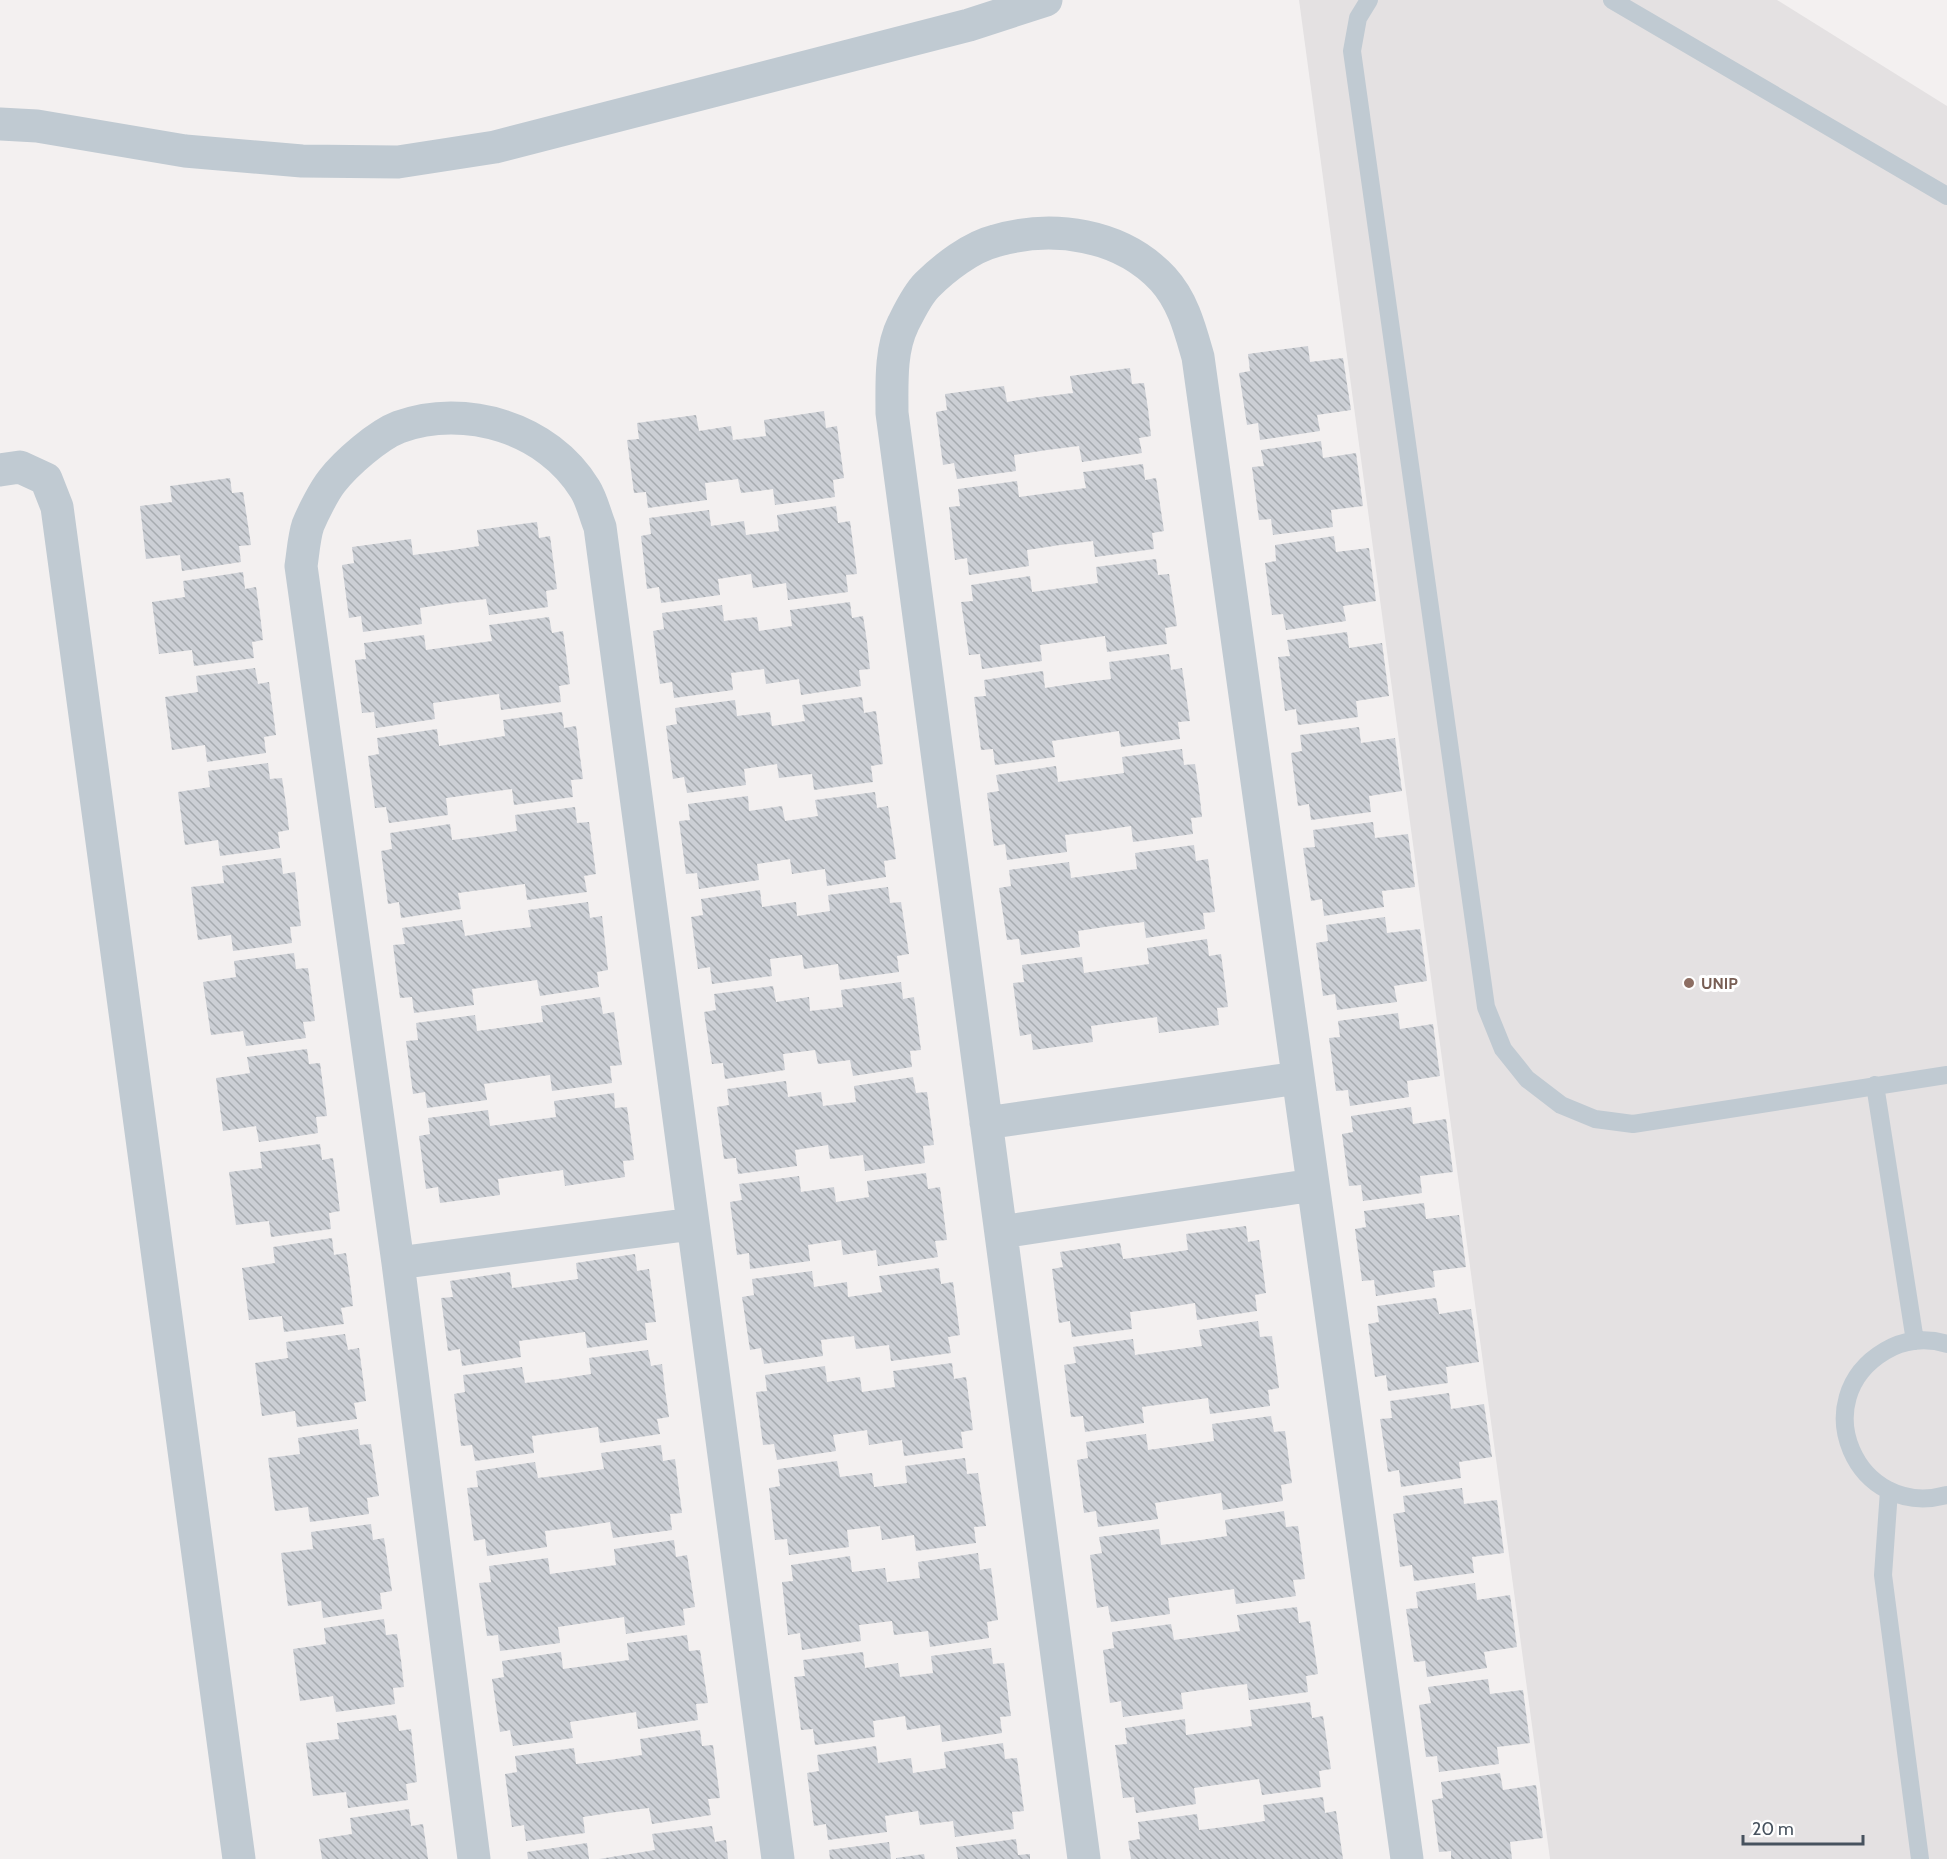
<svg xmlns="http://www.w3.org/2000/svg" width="1947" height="1859" viewBox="0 0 1947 1859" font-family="Cabin,sans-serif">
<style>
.education{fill:#e4e1e2}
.building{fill:url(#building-back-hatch)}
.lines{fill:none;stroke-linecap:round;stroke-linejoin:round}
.service{stroke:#c0cad2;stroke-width:18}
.minor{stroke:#c0cad2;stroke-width:33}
.education-dot{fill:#8d6e63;stroke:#fff;stroke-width:2}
.labels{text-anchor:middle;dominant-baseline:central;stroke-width:6;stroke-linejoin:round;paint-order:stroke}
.education-label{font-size:16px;font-weight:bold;fill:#785e54;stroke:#fff;text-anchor:start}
</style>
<defs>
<pattern id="building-back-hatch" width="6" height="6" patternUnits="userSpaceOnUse" patternTransform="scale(1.5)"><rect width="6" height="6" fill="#cccfd5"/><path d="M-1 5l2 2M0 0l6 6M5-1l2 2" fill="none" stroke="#a7abb0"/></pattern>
</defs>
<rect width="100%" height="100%" fill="#f3f0f0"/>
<path class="education" d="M1299 0H1777L1947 106V1859H1550Z"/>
<path class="building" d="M1308 346 1310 362 1343 358 1351 410 1317 415 1320 431 1260 440 1258 423 1247 425 1239 373 1250 371 1248 354Z
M1130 368 1132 384 1144 383 1148 409 1151 436 1139 438 1142 453 1082 462 1079 446 1047 450 1014 455 1016 471 957 479 954 463 943 465 936 412 947 410 945 394 1004 386 1007 402 1039 397 1073 393 1070 376Z
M824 411 826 428 837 426 844 478 833 480 835 497 775 505 773 489 741 493 738 479 705 483 707 500 648 508 646 492 634 493 627 440 639 439 637 423 696 415 699 431 731 426 733 440 766 436 764 420Z
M1321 441 1323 458 1356 453 1363 506 1331 510 1333 527 1273 535 1271 519 1259 520 1252 467 1264 466 1261 450Z
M1143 464 1145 480 1156 478 1164 531 1152 533 1154 549 1095 557 1093 541 1060 545 1027 550 1029 566 969 575 967 558 955 560 949 507 960 506 958 489 1017 481 1019 497 1086 488 1083 472Z
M230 478 232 493 243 492 251 545 239 546 241 562 182 571 180 555 146 559 140 506 172 502 170 486Z
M836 506 838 523 850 521 857 574 846 575 848 592 788 600 786 583 753 588 751 574 718 579 720 595 661 603 659 587 647 589 641 536 651 534 649 518 709 510 711 526 744 521 746 535 779 531 777 515Z
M537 522 539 538 550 536 557 589 546 591 548 607 489 615 486 599 453 603 420 608 422 624 363 632 361 616 349 618 342 565 354 563 352 547 411 539 413 555 446 551 479 546 477 530Z
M1334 536 1336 552 1369 548 1376 601 1343 606 1346 621 1286 630 1283 614 1272 615 1265 563 1276 561 1275 545Z
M1156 559 1158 575 1169 574 1177 626 1165 628 1167 644 1107 652 1105 636 1040 645 1042 661 982 669 980 654 969 655 961 602 973 601 971 585 1030 576 1032 592 1098 583 1096 567Z
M243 572 245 589 256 587 260 614 263 640 252 642 254 658 194 666 192 650 159 654 152 602 185 597 183 581Z
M850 602 852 618 863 616 867 642 870 669 859 670 861 686 801 695 799 679 766 684 764 669 731 673 733 690 674 698 672 682 660 684 653 631 664 629 662 613 722 605 724 621 757 617 759 631 792 626 790 610Z
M549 617 552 633 563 631 570 684 559 686 561 702 501 710 499 694 433 703 435 719 376 728 374 712 362 713 355 660 366 659 364 643 424 635 426 650 492 641 489 625Z
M1347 632 1349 648 1382 643 1389 696 1356 701 1358 717 1298 725 1296 709 1285 711 1278 657 1290 656 1287 640Z
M1169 654 1171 670 1182 668 1190 721 1178 722 1180 739 1121 747 1119 731 1052 741 1055 757 995 765 993 749 981 750 974 697 986 696 984 680 1043 671 1045 688 1078 683 1111 679 1109 662Z
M255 668 258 684 269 682 276 735 264 737 266 753 207 762 205 745 172 750 165 697 198 692 196 676Z
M862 697 864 713 876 711 883 764 871 766 873 782 814 790 812 774 779 778 777 764 744 769 746 785 687 793 684 777 673 779 666 726 677 724 675 708 735 700 737 716 770 712 772 726 805 721 802 705Z
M562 712 564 728 576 726 583 779 571 780 573 797 514 805 512 789 446 798 448 815 389 823 386 807 375 808 368 756 379 754 377 738 437 729 439 746 505 736 503 720Z
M1359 727 1361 743 1395 738 1402 791 1369 796 1371 812 1311 820 1309 804 1298 806 1291 753 1302 751 1300 735Z
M1182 749 1184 765 1195 764 1199 790 1202 817 1191 818 1193 834 1133 842 1131 826 1098 831 1065 835 1067 852 1007 860 1005 844 994 846 987 793 999 791 996 775 1056 766 1058 782 1124 773 1122 757Z
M268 763 270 779 282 778 286 804 289 830 278 832 280 848 220 856 218 840 185 845 178 792 210 787 208 771Z
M875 792 877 808 888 806 896 859 884 861 886 877 827 886 825 869 792 874 790 859 757 864 759 880 699 889 697 873 686 874 679 821 690 820 688 804 748 796 749 811 782 806 785 821 818 816 815 800Z
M575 807 577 823 589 822 596 874 584 876 587 892 527 900 525 884 458 893 461 909 401 918 399 902 388 904 381 851 392 849 390 833 450 824 452 840 484 836 517 831 515 815Z
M1373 822 1375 838 1408 834 1415 887 1382 891 1384 907 1324 916 1322 899 1311 901 1303 848 1315 847 1313 830Z
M1194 845 1196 861 1208 859 1215 912 1203 913 1205 929 1146 938 1144 922 1111 926 1078 931 1080 947 1021 955 1019 939 1007 940 999 888 1011 886 1009 870 1069 862 1071 878 1137 869 1135 853Z
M281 858 283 874 295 872 301 926 290 927 292 943 233 951 231 935 198 940 191 887 224 883 222 866Z
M888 887 890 903 901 902 909 954 897 956 899 972 840 980 838 964 804 969 802 955 770 959 772 976 712 984 710 967 698 969 691 917 703 915 701 899 760 890 762 907 796 902 797 916 830 911 828 895Z
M588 902 590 918 602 916 608 970 597 972 599 987 540 996 537 980 472 989 474 1005 414 1013 412 997 400 998 393 945 405 944 402 928 462 920 465 936 497 931 531 927 528 910Z
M1385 917 1387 933 1420 929 1427 981 1394 986 1397 1002 1337 1010 1335 994 1323 996 1316 943 1328 941 1326 925Z
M1207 939 1209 956 1221 954 1228 1007 1217 1008 1219 1025 1159 1033 1157 1017 1091 1026 1093 1042 1033 1050 1031 1034 1020 1036 1013 983 1024 982 1022 965 1082 957 1084 973 1149 964 1147 948Z
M294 953 296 969 308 968 315 1021 303 1022 306 1038 246 1046 243 1031 211 1035 203 982 236 977 234 961Z
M901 982 903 999 914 997 921 1050 910 1051 912 1067 853 1076 850 1060 818 1064 815 1050 783 1054 785 1070 725 1079 723 1063 712 1064 704 1012 716 1010 714 994 773 986 776 1002 809 997 810 1011 843 1007 841 990Z
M600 997 603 1014 614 1012 622 1065 610 1066 612 1083 552 1091 550 1075 484 1084 487 1100 427 1108 425 1092 413 1094 406 1041 418 1040 416 1023 475 1015 477 1031 543 1022 541 1006Z
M1398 1013 1400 1029 1433 1024 1440 1076 1407 1081 1409 1097 1350 1106 1348 1090 1336 1091 1329 1038 1340 1037 1338 1021Z
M307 1049 309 1064 320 1063 327 1116 316 1117 318 1133 259 1142 256 1126 223 1131 216 1078 250 1073 247 1057Z
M913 1077 916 1093 927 1092 934 1145 923 1146 925 1163 865 1171 863 1155 830 1159 828 1145 795 1150 797 1166 738 1174 736 1158 724 1159 717 1107 729 1105 727 1089 786 1081 788 1097 821 1092 823 1106 856 1102 854 1086Z
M614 1093 615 1108 627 1107 634 1160 623 1161 625 1177 565 1186 563 1170 498 1179 500 1195 440 1203 438 1187 426 1189 419 1136 430 1134 428 1118 488 1110 490 1126 556 1117 554 1101Z
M1411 1107 1413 1124 1446 1119 1453 1172 1420 1176 1422 1193 1363 1201 1361 1185 1349 1186 1342 1134 1353 1132 1351 1116Z
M320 1144 322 1160 333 1158 340 1211 329 1213 331 1229 271 1237 269 1221 236 1225 229 1172 262 1168 260 1152Z
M926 1173 928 1189 940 1187 947 1240 935 1241 938 1257 878 1266 876 1250 843 1255 841 1240 808 1245 810 1261 750 1269 749 1253 737 1255 730 1202 742 1200 739 1184 799 1176 801 1192 834 1187 836 1202 869 1197 867 1181Z
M1424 1203 1426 1219 1459 1215 1466 1267 1433 1271 1435 1287 1376 1296 1374 1280 1362 1281 1355 1229 1366 1227 1364 1211Z
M1246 1226 1248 1242 1259 1240 1266 1293 1255 1295 1257 1311 1197 1320 1195 1303 1163 1308 1130 1312 1132 1329 1072 1337 1070 1321 1059 1323 1052 1269 1063 1267 1060 1252 1120 1243 1123 1259 1155 1255 1188 1250 1186 1234Z
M332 1238 334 1255 346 1253 350 1280 353 1306 341 1308 344 1324 284 1332 282 1316 249 1320 242 1268 275 1263 273 1247Z
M635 1254 637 1271 649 1269 656 1322 645 1323 647 1340 587 1348 585 1332 519 1341 521 1357 462 1366 460 1349 448 1351 441 1298 453 1297 450 1281 510 1272 512 1288 578 1279 576 1263Z
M939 1268 941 1284 953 1282 960 1335 948 1337 951 1353 891 1361 889 1345 856 1349 854 1336 821 1340 823 1356 764 1364 761 1348 750 1350 742 1297 754 1295 752 1279 812 1271 814 1287 847 1282 848 1297 882 1292 879 1276Z
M1436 1298 1439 1314 1471 1309 1479 1362 1446 1367 1448 1383 1388 1391 1386 1375 1375 1377 1368 1324 1379 1322 1377 1306Z
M1258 1321 1260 1337 1272 1336 1279 1388 1268 1390 1270 1406 1210 1414 1208 1398 1142 1407 1144 1423 1085 1432 1083 1416 1071 1417 1064 1365 1076 1363 1073 1347 1133 1339 1135 1355 1202 1346 1199 1330Z
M345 1334 348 1350 359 1348 366 1401 354 1403 357 1419 297 1427 295 1411 262 1416 255 1363 288 1358 286 1342Z
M648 1350 651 1366 662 1364 665 1390 669 1417 657 1419 660 1434 600 1443 598 1427 532 1436 534 1453 475 1461 472 1445 461 1446 454 1394 465 1392 463 1375 522 1367 525 1383 558 1379 591 1374 589 1358Z
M952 1363 954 1379 966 1377 973 1430 961 1432 963 1448 904 1456 902 1440 869 1445 867 1430 833 1435 836 1451 777 1460 774 1444 763 1445 756 1392 767 1391 765 1375 825 1366 827 1382 860 1377 862 1392 895 1387 893 1371Z
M1449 1393 1451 1409 1484 1404 1492 1457 1459 1462 1461 1478 1401 1487 1399 1470 1388 1472 1380 1419 1392 1418 1390 1401Z
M1271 1416 1274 1432 1285 1431 1292 1483 1281 1485 1283 1501 1223 1510 1221 1493 1155 1503 1158 1519 1098 1527 1096 1511 1084 1513 1077 1460 1088 1458 1086 1442 1146 1434 1148 1450 1214 1441 1212 1424Z
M358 1429 360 1445 371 1444 379 1496 367 1498 369 1514 310 1522 308 1507 275 1511 268 1458 300 1454 298 1438Z
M661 1445 663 1461 675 1459 682 1513 670 1514 672 1530 613 1538 610 1522 578 1527 545 1531 547 1547 487 1556 485 1539 474 1541 467 1488 478 1487 476 1471 535 1462 538 1478 570 1474 604 1469 601 1453Z
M965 1458 967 1474 978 1473 986 1526 974 1527 976 1543 916 1551 914 1535 882 1540 880 1526 847 1530 849 1547 789 1555 787 1539 775 1540 769 1488 780 1486 778 1469 837 1461 840 1477 872 1473 874 1487 907 1483 905 1466Z
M1462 1488 1464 1504 1497 1500 1504 1553 1472 1557 1474 1573 1414 1581 1412 1565 1400 1567 1397 1540 1393 1514 1405 1512 1403 1496Z
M1284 1511 1286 1527 1298 1526 1305 1579 1293 1580 1296 1596 1236 1604 1234 1589 1168 1598 1170 1614 1111 1622 1108 1606 1097 1608 1090 1555 1102 1553 1099 1537 1159 1529 1161 1545 1194 1541 1227 1536 1225 1520Z
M371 1524 373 1540 384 1538 392 1591 380 1593 382 1609 323 1618 321 1601 288 1606 281 1553 313 1549 311 1532Z
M674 1540 676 1557 687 1555 695 1607 683 1609 685 1625 626 1634 624 1617 558 1627 560 1643 500 1651 498 1635 487 1636 479 1583 491 1582 489 1566 548 1558 550 1574 616 1565 614 1549Z
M978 1553 980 1570 991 1568 998 1620 987 1622 989 1638 930 1647 928 1631 894 1635 892 1621 859 1625 861 1641 802 1650 800 1633 788 1635 782 1582 793 1581 791 1565 850 1556 852 1572 885 1568 887 1582 920 1578 918 1562Z
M1475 1583 1477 1600 1510 1595 1517 1647 1484 1652 1487 1668 1427 1677 1425 1661 1414 1662 1406 1609 1418 1608 1416 1592Z
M1297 1607 1299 1623 1310 1621 1318 1674 1306 1676 1308 1692 1249 1700 1247 1684 1214 1688 1181 1693 1183 1709 1123 1717 1121 1701 1110 1703 1103 1650 1114 1648 1112 1632 1171 1624 1174 1640 1240 1631 1237 1615Z
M384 1619 386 1635 397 1634 401 1660 404 1687 393 1688 395 1704 336 1712 333 1696 300 1701 293 1649 326 1644 324 1628Z
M687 1635 689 1651 700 1650 708 1703 696 1704 698 1720 638 1729 636 1712 570 1722 573 1738 513 1746 510 1730 500 1732 492 1679 504 1677 502 1661 561 1652 563 1669 629 1660 627 1643Z
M991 1648 993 1664 1004 1663 1011 1716 1000 1717 1002 1733 942 1742 940 1725 907 1730 905 1716 873 1721 875 1737 815 1745 813 1729 801 1730 794 1677 805 1676 803 1660 863 1652 865 1668 898 1663 900 1677 933 1673 931 1656Z
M1488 1679 1490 1694 1523 1690 1530 1743 1497 1747 1499 1764 1439 1772 1437 1756 1426 1757 1419 1705 1431 1703 1428 1687Z
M1310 1702 1312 1718 1323 1716 1331 1769 1319 1771 1321 1787 1262 1795 1259 1779 1194 1788 1196 1804 1136 1813 1134 1797 1123 1798 1115 1745 1127 1744 1125 1728 1185 1719 1186 1735 1252 1726 1250 1710Z
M396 1715 399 1731 411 1729 417 1782 406 1784 408 1800 348 1808 346 1792 313 1796 306 1743 339 1739 337 1723Z
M700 1730 702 1746 713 1745 720 1798 708 1799 711 1815 652 1824 649 1808 616 1812 583 1817 585 1833 526 1841 524 1825 512 1827 505 1774 517 1772 515 1756 574 1748 576 1764 609 1760 642 1755 640 1739Z
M1003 1743 1005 1759 1017 1758 1024 1811 1012 1812 1014 1829 955 1837 953 1821 920 1825 918 1811 885 1816 887 1832 828 1840 826 1824 814 1826 807 1773 819 1771 817 1755 876 1746 878 1763 911 1758 913 1773 946 1768 944 1752Z
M1500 1773 1503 1790 1536 1785 1543 1838 1510 1842 1512 1859H1451V1851L1439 1852 1432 1800 1443 1798 1441 1782Z
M1323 1797 1325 1813 1336 1811 1343 1859H1131L1128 1841 1140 1839 1138 1822 1197 1814 1199 1830 1232 1826 1265 1821 1263 1805Z
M409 1809 411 1826 423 1824 428 1859H322L319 1839 352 1834 350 1818Z
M712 1826 715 1842 726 1840 728 1859H599L655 1850 652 1834Z
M1016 1839 1018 1855 1030 1854V1859H958L956 1847Z
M889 1842 891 1859H830L829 1850Z
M587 1843 589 1859H528L527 1852Z
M924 1854 925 1859H896V1858Z"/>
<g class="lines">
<path class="service" d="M1369 0 1358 18 1352 51 1486 1007 1503 1049 1527 1079 1561 1105 1595 1119 1633 1124 1947 1075
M1612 0 1947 196
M1875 1085 1915 1341
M1947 1344C1926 1337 1903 1340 1885 1351 1804 1399 1856 1520 1947 1495
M1889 1491 1883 1575 1920 1859"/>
<path class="minor" d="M0 124 37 126 185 151 302 161 398 162 495 147 969 25 1046 0
M0 470 20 467 46 479 57 507 239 1859
M986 1123 1298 1078
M1001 1232 1313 1185
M398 1263 692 1224
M474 1859 398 1263 301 566C303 553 304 537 308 525 313 513 324 491 332 481 346 463 378 435 399 427 465 403 548 428 585 489 592 500 595 515 600 527L778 1859
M1084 1859 892 413C892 385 890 350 903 324 909 312 917 295 927 285 944 268 971 247 995 241 1053 224 1121 234 1163 279 1183 301 1190 329 1198 357L1407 1859"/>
</g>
<circle class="education-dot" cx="1689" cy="983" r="6"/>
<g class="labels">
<g class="education-label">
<text x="1701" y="983">UNIP</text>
</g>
</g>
<path d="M1743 1835v9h120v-9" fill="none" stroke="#47525e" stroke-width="3"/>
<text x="1752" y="1835" font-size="18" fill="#47525e" stroke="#ffffff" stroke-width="4.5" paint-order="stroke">20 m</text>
</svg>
